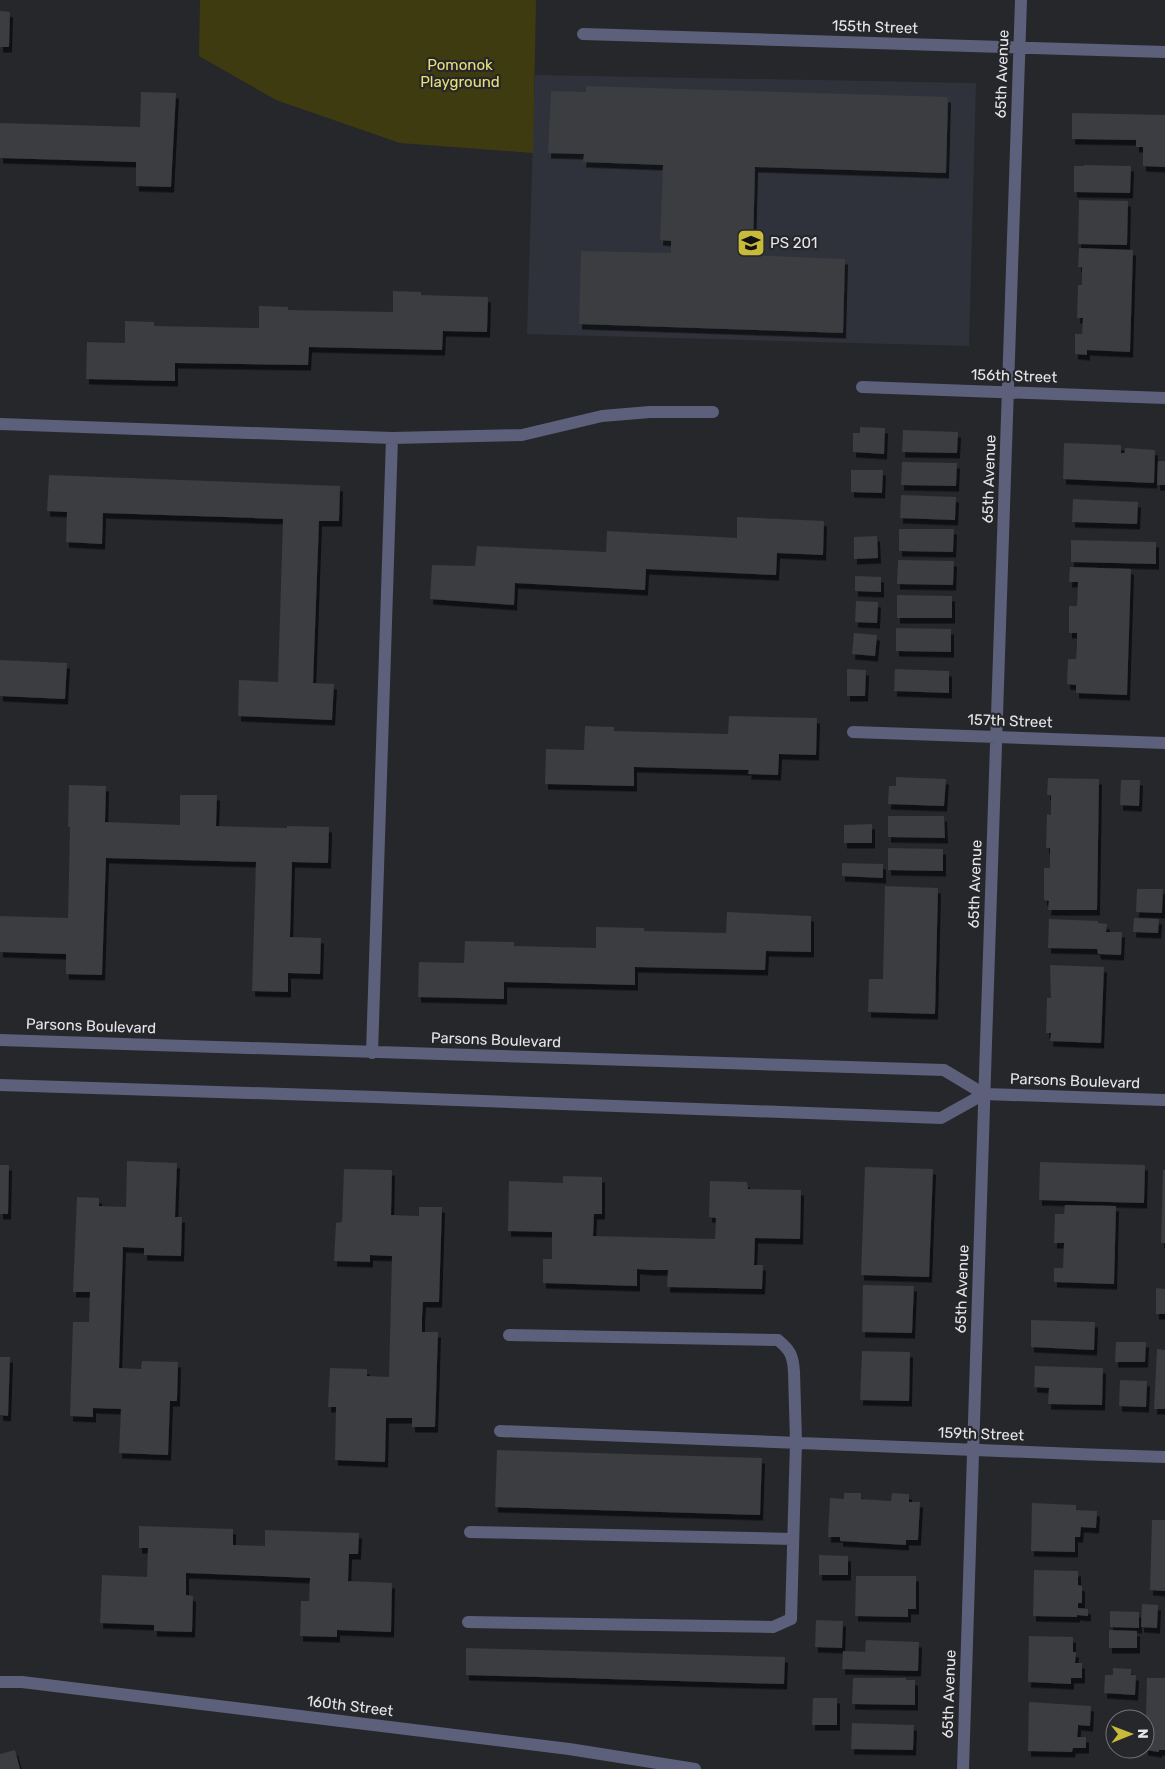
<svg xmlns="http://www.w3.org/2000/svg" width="1165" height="1769" viewBox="0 0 1165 1769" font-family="Rubik,sans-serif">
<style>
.built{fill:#30323b}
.park{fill:#3f3b10}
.building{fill:#3b3c40;filter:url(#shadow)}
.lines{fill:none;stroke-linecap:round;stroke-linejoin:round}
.minor{stroke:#5c607b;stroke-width:12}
.labels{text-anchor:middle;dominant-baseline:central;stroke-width:4.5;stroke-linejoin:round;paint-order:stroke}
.street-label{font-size:15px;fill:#e6e6e9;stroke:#26272b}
.park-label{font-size:15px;fill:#eae078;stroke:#26272b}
.poi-label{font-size:15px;fill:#e6e6e9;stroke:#26272b;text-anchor:start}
</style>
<defs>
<filter id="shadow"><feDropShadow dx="3" dy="5.5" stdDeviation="0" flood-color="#0009"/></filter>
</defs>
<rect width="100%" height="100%" fill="#26272b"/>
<path class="built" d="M535 75 976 83 969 346 527 334Z"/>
<path class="park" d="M200 0H536L533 153 400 143 276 100 199 56Z"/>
<path class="building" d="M0 11 10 12 9 47H0Z
M586 86 948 97 946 173 755 167 753 246 744 245 743 255 845 259 843 333 579 324 581 251 671 253V241L660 240 663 165 583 162 584 154 548 153 551 91 586 92Z
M141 92 176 93 171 187 136 186V162L0 158V123L140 127Z
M1072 113 1165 115V167L1143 166V147H1136V140L1072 139Z
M1084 165 1131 166 1130 193 1074 192V166H1084Z
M1079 200 1128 201 1127 245 1078 244Z
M1079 248 1133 250 1130 352 1087 350V355L1075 354V334H1082L1083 318H1077L1078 285H1082V267H1078Z
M393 291 421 292V295L488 297 487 332 443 331 442 350 309 347 308 365 175 363V381L86 379 87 342 125 343V321L154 322V326L259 328V306L288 307V310L393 312Z
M860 427 885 428 884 454 853 452V433H860Z
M903 430 958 432 957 453 902 452Z
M1064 443 1121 445V453H1125V448L1155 450 1154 483 1063 479Z
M1158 461H1165V485H1157Z
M902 462 957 463 956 486 901 485Z
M851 470H883L882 493 851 492Z
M49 475 340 486 339 521H319L313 683 334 684 332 720 238 716 239 680 278 682 283 519 103 513 102 544 66 542 67 512 47 511Z
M901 495 956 497 955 520 900 518Z
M1073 499 1138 502 1137 524 1072 522Z
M737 517 824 521 823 555 777 553 776 575 646 569 645 590 515 583 514 605 430 599 432 565 475 566 477 546 606 552 607 531 737 538Z
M899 529H954L953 552 899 551Z
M877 536 878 558 854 559V537Z
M1071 540 1156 542V564L1071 562Z
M898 560 954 561 953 585 897 584Z
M1070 567 1131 569 1127 695 1076 693V685L1067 684 1068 659H1076L1077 645V633H1069V606H1077L1078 582H1069Z
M855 576 881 577V592L855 591Z
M897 595 952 596V618H897Z
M856 601 878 602 877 623 855 622Z
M896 628 951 629V652L896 651Z
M854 633 877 635 875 656 852 654Z
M0 660 67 663 65 699 0 696Z
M847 669 866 670 865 696H847Z
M895 669 949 671V693L894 691Z
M729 716 817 718 816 755 779 754 778 775 748 774 749 770 634 767V786L545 784 546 749 584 750 585 726 614 727V731L728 734Z
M896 777 946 779 944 806 888 804 889 786H896Z
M1048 778 1099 779 1097 910H1048L1049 901 1044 900V868H1050V848H1046L1047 814 1051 815V795H1047Z
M1121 780H1140L1139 806 1120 805Z
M69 785 106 786 105 822 180 825V795H217L216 826 287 828V826L329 827 328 863 292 862 290 937 321 938 320 974 288 973V992L252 991 256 862 106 858 102 975 66 974V954L0 952V916L68 918 70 827H68Z
M888 816H944L945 838 888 837Z
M872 824V843H844V825Z
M888 848 943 849V871L888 870Z
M842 863 883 864V878L842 876Z
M885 886 938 888 935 1014 868 1012 869 979H883Z
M1137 889H1163L1162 913 1136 912Z
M727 912 811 916V952L766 951 765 970 635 967V985L504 982V999L418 997 419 962 464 963 465 941 514 942V946L596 948V927L644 928V931L726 933Z
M1134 918 1159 919 1158 933 1133 932Z
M1049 919 1098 921V923L1107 924 1106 932H1122L1121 955 1098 954 1097 949 1048 948Z
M1050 965 1104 967 1101 1043 1050 1041 1051 1033H1046L1047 998H1051Z
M127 1161 177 1163 175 1217H182L181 1256 144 1255V1248L123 1247 119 1368 141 1369 142 1361 178 1362 177 1401H170L168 1455 119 1453 121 1409 93 1408V1417L70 1416 73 1322H89L90 1292H73L77 1197 99 1198V1206L126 1207Z
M1040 1162 1145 1165 1144 1203 1039 1200Z
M0 1165H9L8 1214H0Z
M865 1167 933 1169 929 1277 861 1275Z
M344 1169 392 1170 391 1215 419 1216V1207H442L439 1302H423L422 1317V1332H438L435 1427H412V1418H386L385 1462 335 1460 336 1407H328L330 1368 367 1369V1376L389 1377 392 1256 370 1255V1262L334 1261 336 1223 342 1222Z
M1163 1170H1165V1243H1161Z
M563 1176 602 1177V1214H594L593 1236 715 1239 716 1218 709 1217 710 1181 747 1182 748 1189 801 1190 800 1239 755 1238 754 1265H763L762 1289 667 1287 668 1270H652L637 1269V1286L543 1283V1259H552V1232L508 1231 509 1181 563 1183Z
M1065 1205 1116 1206 1114 1284 1054 1282V1268H1063L1064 1243H1054L1055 1214H1064Z
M863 1285 914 1286 912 1333 862 1332Z
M1156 1288 1165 1289V1314H1156Z
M1031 1320 1095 1322 1094 1350 1031 1347Z
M1116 1342H1146L1145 1362H1115Z
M1157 1349 1165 1350V1409H1154Z
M862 1351 910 1352 909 1401 860 1400Z
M0 1357H10L8 1416 0 1415Z
M1035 1366 1103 1368 1102 1405 1048 1404 1049 1388 1034 1387Z
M1120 1380 1147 1381 1146 1407 1119 1406Z
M497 1450 762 1458 760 1515 495 1507Z
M844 1493H861V1499L891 1501 892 1493 909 1494V1502H920L918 1540H906V1545L840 1541V1537H828L830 1498 844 1499Z
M1032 1503 1076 1505V1510L1097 1511 1096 1528 1081 1527 1080 1537H1075V1552L1031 1551Z
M1152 1520H1165V1591L1150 1590Z
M139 1526 233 1529V1545L265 1546V1530L359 1533 358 1554H349L348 1581 392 1583 391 1632 337 1630V1637L300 1636 301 1601H309L310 1578 186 1573V1595L193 1596 192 1632 154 1631V1625L100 1623 102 1575 147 1577 148 1548H139Z
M819 1555 848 1556V1575H819Z
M1034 1570 1078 1571V1585L1082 1586V1603H1078V1608L1088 1609V1616L1077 1615V1617L1033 1616Z
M856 1576H916V1609H908V1617L855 1616Z
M1142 1604 1158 1605 1157 1628 1141 1627Z
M1110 1611 1139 1612V1628L1110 1627Z
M816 1620 843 1621 842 1648 815 1647Z
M1109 1630 1137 1631V1648H1109Z
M1029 1636 1073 1637V1652H1076L1075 1663H1082V1678H1071V1684L1028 1682Z
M866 1640 919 1642 918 1671 842 1669 843 1651 865 1652Z
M466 1648 785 1657 784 1684 466 1675Z
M1113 1668 1131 1669V1675H1136L1135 1695 1104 1693 1105 1675H1113Z
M853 1678H906V1680H915V1705L852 1704Z
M1147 1678H1165V1750H1159V1752L1145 1750Z
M813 1698H837V1725H812Z
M1029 1702 1091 1706 1090 1726 1078 1725V1728L1077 1737H1086V1748H1073L1072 1752 1028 1751Z
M852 1723 914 1725 913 1750 851 1749Z
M15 1750 20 1769H0V1754Z"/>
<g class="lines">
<path class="minor" d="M583 34 1165 52
M862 387 1165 398
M0 424 392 438 522 435 602 416 650 412H713
M853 732 1165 743
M0 1040 944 1070 984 1094 1165 1100
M372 1053 392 438
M0 1085 376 1097 941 1118 984 1094
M500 1431C721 1439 943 1450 1165 1457
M470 1532 793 1539
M468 1622 773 1627 791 1619 796 1442 794 1372C793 1355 790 1350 778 1340L509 1335
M0 1682H22L569 1749 695 1769
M963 1769 986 1043 1021 0"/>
</g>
<defs>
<symbol id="school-square" viewBox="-11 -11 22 22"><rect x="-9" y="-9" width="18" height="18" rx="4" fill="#c8bb3b" stroke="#26272b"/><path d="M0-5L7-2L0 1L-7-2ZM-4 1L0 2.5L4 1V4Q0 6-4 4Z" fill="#111"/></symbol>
</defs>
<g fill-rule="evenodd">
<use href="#school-square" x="735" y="227" width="32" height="32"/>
</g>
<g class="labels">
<g class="street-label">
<text transform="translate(875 27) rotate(2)">155th Street</text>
<text transform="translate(1002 74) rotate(-88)">65th Avenue</text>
<text transform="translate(1014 376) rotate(2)">156th Street</text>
<text transform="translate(989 479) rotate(-88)">65th Avenue</text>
<text transform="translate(1010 721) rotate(2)">157th Street</text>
<text transform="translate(975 884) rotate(-88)">65th Avenue</text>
<text transform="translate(91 1026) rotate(2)">Parsons Boulevard</text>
<text transform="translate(496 1040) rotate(2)">Parsons Boulevard</text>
<text transform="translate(1075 1081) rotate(2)">Parsons Boulevard</text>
<text transform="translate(962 1289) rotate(-88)">65th Avenue</text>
<text transform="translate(981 1434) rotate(2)">159th Street</text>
<text transform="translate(949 1694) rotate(-88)">65th Avenue</text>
<text transform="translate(350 1706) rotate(7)">160th Street</text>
</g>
<g class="park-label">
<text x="460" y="65">Pomonok<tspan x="460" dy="17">Playground</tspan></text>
</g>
<g class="poi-label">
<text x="770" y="243">PS 201</text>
</g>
</g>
<g transform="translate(1130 1734) rotate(89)"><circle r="24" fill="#26272b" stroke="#737377"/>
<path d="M0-4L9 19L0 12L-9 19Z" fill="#c8bb3b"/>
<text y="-8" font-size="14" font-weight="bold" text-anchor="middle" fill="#e6e6e9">N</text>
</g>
</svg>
